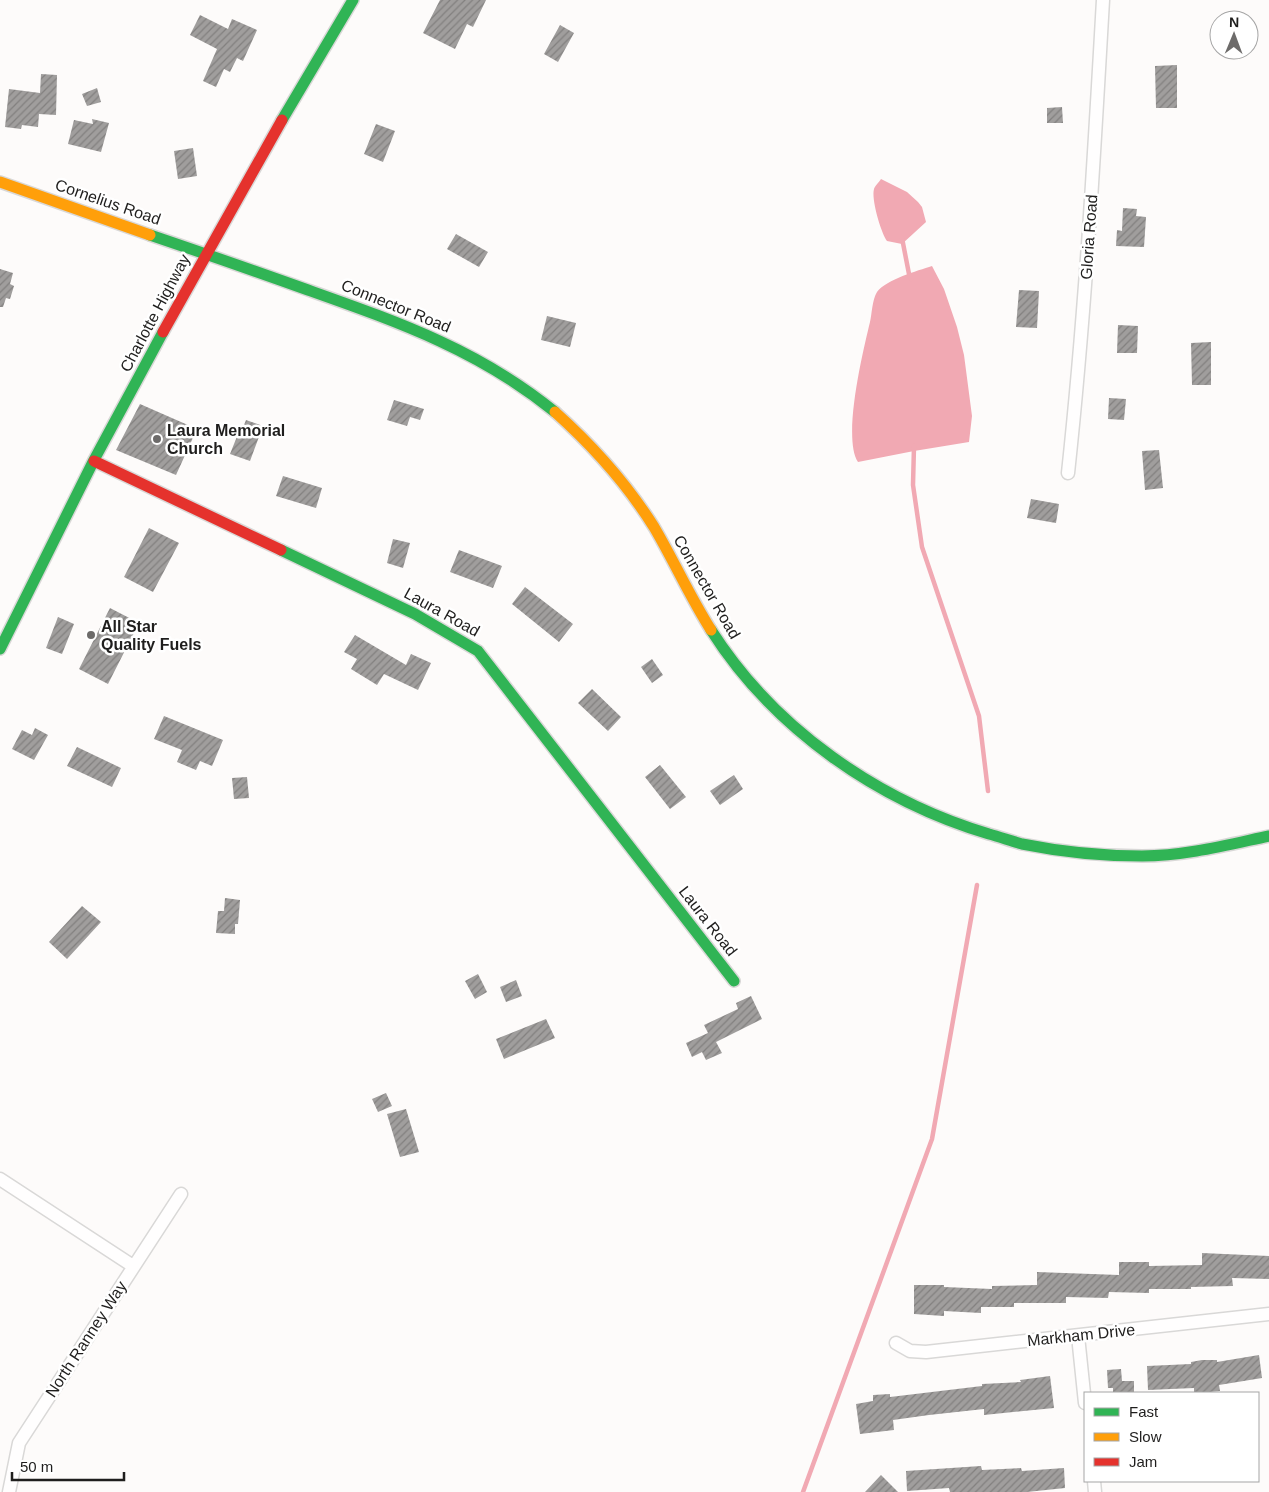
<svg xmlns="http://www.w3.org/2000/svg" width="1269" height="1492" viewBox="0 0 1269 1492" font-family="Arial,sans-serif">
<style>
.water{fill:#f1a9b3}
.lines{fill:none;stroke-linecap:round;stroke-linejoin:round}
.stream{stroke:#f1a9b3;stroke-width:4.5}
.building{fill:url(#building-hatch)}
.street-casing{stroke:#d9d8d7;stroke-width:15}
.fast-casing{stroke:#d9d8d7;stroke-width:14}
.slow-casing{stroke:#d9d8d7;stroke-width:14}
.jam-casing{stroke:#d9d8d7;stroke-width:14}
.street{stroke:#fffefe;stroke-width:12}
.fast{stroke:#30b455;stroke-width:11}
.slow{stroke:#ff9f0a;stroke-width:11}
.jam{stroke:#e5322d;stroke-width:11}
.poi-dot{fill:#6d6b6a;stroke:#fff;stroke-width:2}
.labels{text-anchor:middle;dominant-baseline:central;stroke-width:5;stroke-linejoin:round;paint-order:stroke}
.street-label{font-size:16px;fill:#1f1e1d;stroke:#fff}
.poi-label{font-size:16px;font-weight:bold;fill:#1f1e1d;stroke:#fff;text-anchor:start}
</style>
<defs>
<pattern id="building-hatch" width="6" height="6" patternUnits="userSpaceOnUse" patternTransform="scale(1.25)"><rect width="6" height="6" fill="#a09e9d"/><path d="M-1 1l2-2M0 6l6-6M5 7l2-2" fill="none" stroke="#82807f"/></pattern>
</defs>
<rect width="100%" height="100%" fill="#fdfbfa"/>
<path class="water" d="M881 179 907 192 918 202 922 207 926 222 902 244 887 241C881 233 871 199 874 189 875 186 879 182 881 179Z
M932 266 944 289 957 327 964 355 972 416 969 442 914 451 858 462C842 438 863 351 870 322 872 314 872 300 877 292 887 279 917 271 932 266Z"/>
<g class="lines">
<path class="stream" d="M902 238 909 274 911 279
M914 446 913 485 922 547 979 716 988 791
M803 1492 932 1139 977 885"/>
</g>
<path class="building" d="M440 0H486L473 27 467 24 455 49 423 33Z
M200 15 228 29 232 19 257 30 243 61 237 58 230 72 224 69 216 87 203 81 217 49 190 35Z
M560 25 574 33 558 62 544 54Z
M1177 65V108H1156L1155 66Z
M41 74 57 75 56 115 39 114 38 127 22 125 21 129 5 127 9 89 40 93Z
M97 88 101 102 87 106 82 94Z
M1062 107 1063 123H1047V108Z
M92 119 109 123 101 152 68 144 74 120 93 124Z
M376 124 395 131 383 162 364 154Z
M193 148 197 176 178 179 174 151Z
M1123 208 1137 209 1136 216 1146 217 1144 247 1116 246 1117 230 1122 231Z
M456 234 488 252 479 267 447 249Z
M0 269 13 273 10 284 14 286 10 299 6 298 3 307H0Z
M1019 290 1039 291 1037 328 1016 327Z
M547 316 576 323 570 347 541 340Z
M1118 325 1138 326 1137 353H1117Z
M1211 342V385H1192L1191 343Z
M1109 398 1126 399 1124 420 1108 419Z
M394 400 424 409 420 420 410 417 407 426 387 420Z
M140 404 197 429 176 475 116 450Z
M246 420 263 426 250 461 230 454 238 434 240 435Z
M1159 450 1163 488 1145 490 1142 451Z
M283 476 322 488 316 508 276 496Z
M1031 499 1059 504 1056 523 1027 518Z
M149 528 179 543 153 592 124 577Z
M393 539 410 543 403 568 387 563Z
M459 550 502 566 493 588 450 572Z
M525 587 573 624 559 642 512 604Z
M110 608 139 623 108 684 79 669Z
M58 617 74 624 62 654 46 648Z
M355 635 406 665 411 654 431 663 418 690 384 674 377 685 351 669 357 659 344 652Z
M652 659 663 675 652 683 641 667Z
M592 689 621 717 608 731 578 703Z
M164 716 223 740 212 766 200 761 196 770 177 762 182 750 154 739Z
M35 728 48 735 34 760 12 749 22 730 32 735Z
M77 747 121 768 112 787 67 766Z
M660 765 686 797 670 809 645 777Z
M734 775 743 789 720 805 710 791Z
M247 777 249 798 234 799 232 778Z
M225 898 240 900 238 924H235V934L216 933 218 911H224Z
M82 906 101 922 67 959 49 942Z
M478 974 487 992 475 999 465 981Z
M516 980 522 996 506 1002 500 987Z
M751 996 762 1019 716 1042 722 1053 706 1060 702 1052 692 1057 686 1043 708 1033 704 1025 738 1009 736 1003Z
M546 1019 555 1038 504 1059 496 1039Z
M386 1093 392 1106 378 1112 372 1099Z
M406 1109 419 1152 400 1157 387 1114Z
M1202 1253 1269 1256V1279L1232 1278 1233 1286 1191 1287V1289H1149V1293L1109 1292 1108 1298 1066 1297V1303H1014V1307H981V1313L944 1311V1316L914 1314V1285H944V1287L992 1289V1286L1037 1285V1272L1119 1275V1262H1149V1266L1202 1265Z
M1259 1355 1262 1378 1219 1385 1220 1391 1200 1393H1194V1388L1148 1390 1147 1366 1191 1364V1362L1202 1360H1217V1362Z
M1121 1369 1122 1381H1134V1393H1113V1388H1108L1107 1370Z
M1050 1376 1054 1408 984 1415V1409L929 1415 893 1420 894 1430 860 1434 856 1404 873 1401V1395L890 1394V1397L982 1386V1384L1021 1382 1020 1380Z
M981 1466 982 1470 1021 1468 1022 1471 1064 1468 1065 1488 1027 1492H950L949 1488 907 1491 906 1471Z
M881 1475 898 1492H865Z"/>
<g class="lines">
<defs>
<path id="street" d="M1068 473C1085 316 1094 158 1103 0
M0 1179 133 1266
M1078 1336 1085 1403
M896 1343 910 1351 926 1352 1269 1314
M1094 1481 1095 1492
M9 1492 19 1443 181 1194"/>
<path id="fast" d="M282 120 353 0
M150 235C203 253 255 271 308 290 398 322 479 350 555 412
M281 550 415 614 478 651 734 981
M711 630C774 729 878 801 989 834 1000 837 1011 841 1022 844 1062 852 1102 856 1142 856 1185 856 1227 845 1269 836
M0 649 94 460 163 332"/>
<path id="slow" d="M0 182 150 235
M555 412C593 446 627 484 654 527 674 561 690 597 711 630"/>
<path id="jam" d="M163 332 282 120
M94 461 281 550"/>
</defs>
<use href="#street" class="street-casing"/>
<use href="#fast" class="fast-casing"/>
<use href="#slow" class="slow-casing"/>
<use href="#jam" class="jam-casing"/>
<use href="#street" class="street"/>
<use href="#fast" class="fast"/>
<use href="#slow" class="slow"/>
<use href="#jam" class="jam"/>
</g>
<g class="poi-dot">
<circle cx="157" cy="439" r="5"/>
<circle cx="91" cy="635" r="5"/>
</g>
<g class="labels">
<g class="street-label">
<text transform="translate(108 202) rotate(19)">Cornelius Road</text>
<text transform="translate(1089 237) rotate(-86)">Gloria Road</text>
<text transform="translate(396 306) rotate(22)">Connector Road</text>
<text transform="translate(155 313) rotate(-62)">Charlotte Highway</text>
<text transform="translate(707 587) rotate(60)">Connector Road</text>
<text transform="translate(442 612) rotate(29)">Laura Road</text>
<text transform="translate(708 921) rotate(52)">Laura Road</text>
<text transform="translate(1081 1335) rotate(-6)">Markham Drive</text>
<text transform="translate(86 1339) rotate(-57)">North Ranney Way</text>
</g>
<g class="poi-label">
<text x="167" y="430">Laura Memorial<tspan x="167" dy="18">Church</tspan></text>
<text x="101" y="626">All Star<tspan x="101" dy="18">Quality Fuels</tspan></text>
</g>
</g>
<rect x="1084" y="1392" width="175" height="90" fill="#ffffff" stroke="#a5a5a5"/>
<rect x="1094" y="1408" width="25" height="8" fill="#30b455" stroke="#a5a5a5"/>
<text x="1129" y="1417" font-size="15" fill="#1f1e1d">Fast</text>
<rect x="1094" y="1433" width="25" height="8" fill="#ff9f0a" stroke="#a5a5a5"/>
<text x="1129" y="1442" font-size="15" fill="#1f1e1d">Slow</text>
<rect x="1094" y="1458" width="25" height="8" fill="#e5322d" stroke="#a5a5a5"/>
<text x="1129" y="1467" font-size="15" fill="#1f1e1d">Jam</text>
<g transform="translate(1234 35) rotate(1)"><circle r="24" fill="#ffffff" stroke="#a5a5a5"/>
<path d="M0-4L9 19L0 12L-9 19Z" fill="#6d6b6a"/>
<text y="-8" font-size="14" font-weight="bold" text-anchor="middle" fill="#1f1e1d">N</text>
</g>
<path d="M12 1472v8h112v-8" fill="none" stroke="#1f1e1d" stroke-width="2.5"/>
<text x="20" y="1472" font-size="15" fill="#1f1e1d" stroke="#ffffff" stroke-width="4" paint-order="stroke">50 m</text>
</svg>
